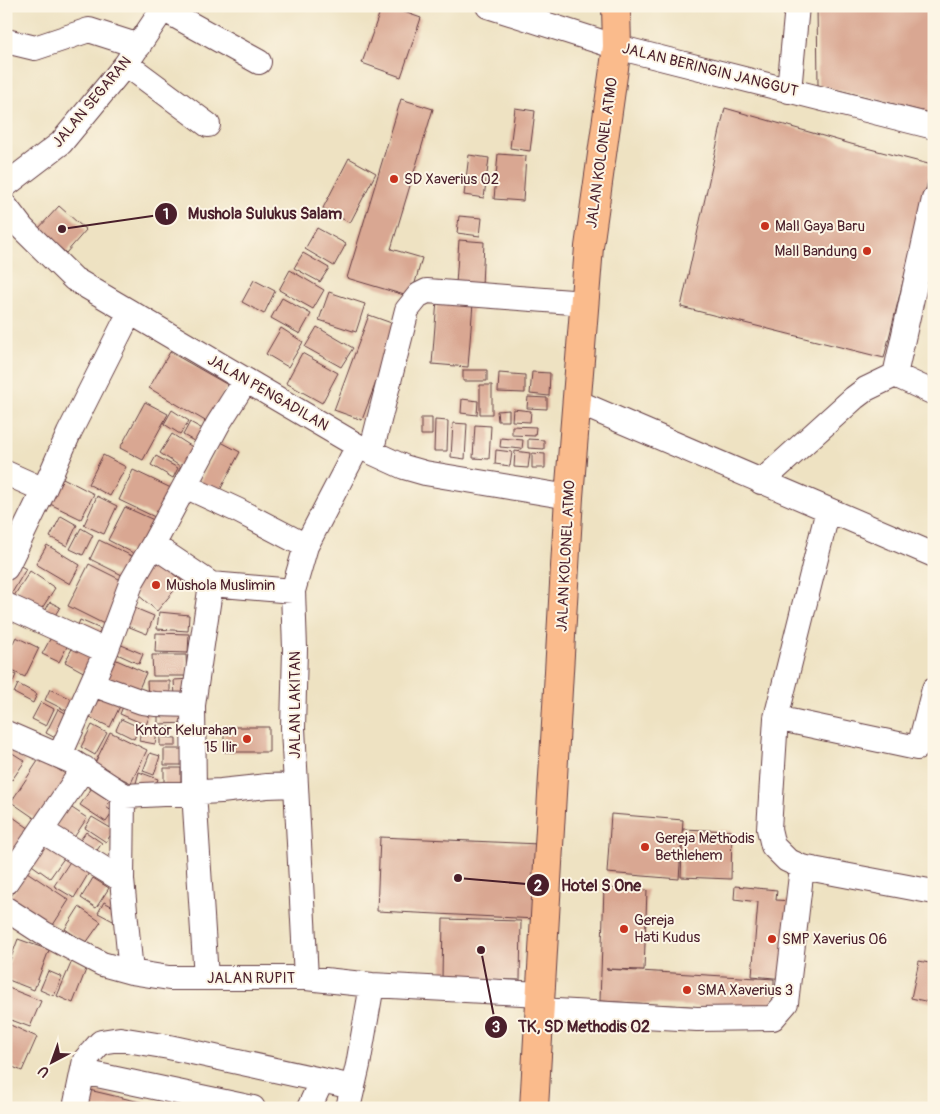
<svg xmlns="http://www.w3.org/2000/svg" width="940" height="1114" viewBox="0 0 940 1114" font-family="Pangolin,sans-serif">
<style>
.building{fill:#d9a792}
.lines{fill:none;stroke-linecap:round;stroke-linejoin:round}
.minor-casing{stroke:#633c42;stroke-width:26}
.major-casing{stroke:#633c42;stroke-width:30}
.minor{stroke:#fff;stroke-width:24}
.major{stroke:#fabb8c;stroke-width:28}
.poi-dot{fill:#c8321e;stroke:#fcf5e5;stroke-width:2}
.labels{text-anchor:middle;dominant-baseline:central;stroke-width:4;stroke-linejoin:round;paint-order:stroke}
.street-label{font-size:15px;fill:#4a1f2b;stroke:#fcf5e5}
.poi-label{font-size:15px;fill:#4a1f2b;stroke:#fcf5e5;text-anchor:start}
.leader{fill:none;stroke:#4a1f2b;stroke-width:2}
.callout-dot{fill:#4a1f2b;stroke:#fcf5e5;stroke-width:2}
.mark-label{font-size:15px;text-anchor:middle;font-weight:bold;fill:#fff}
.callout-label{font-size:16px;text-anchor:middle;font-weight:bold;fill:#4a1f2b;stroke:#fcf5e5;stroke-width:4;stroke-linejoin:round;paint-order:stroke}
</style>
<rect width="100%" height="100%" fill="#fcf5e5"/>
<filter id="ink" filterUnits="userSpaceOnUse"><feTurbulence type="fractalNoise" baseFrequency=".02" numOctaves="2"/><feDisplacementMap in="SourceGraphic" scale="10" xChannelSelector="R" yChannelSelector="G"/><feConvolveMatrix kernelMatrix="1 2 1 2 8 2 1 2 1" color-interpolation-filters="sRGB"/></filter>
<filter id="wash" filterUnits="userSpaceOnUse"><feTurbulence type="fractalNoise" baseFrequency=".0096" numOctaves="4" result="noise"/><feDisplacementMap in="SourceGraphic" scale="20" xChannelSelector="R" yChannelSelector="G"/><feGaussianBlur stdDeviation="1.12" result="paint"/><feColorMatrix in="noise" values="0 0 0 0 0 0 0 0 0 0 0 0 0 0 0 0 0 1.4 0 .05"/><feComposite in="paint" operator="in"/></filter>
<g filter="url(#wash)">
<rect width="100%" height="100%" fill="#eee2c2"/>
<g id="blocks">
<path class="building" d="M382 6H387L421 18 401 77 362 63Z
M817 6H934V114L818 85Z
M401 99 433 109 391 249 422 258 411 297 347 278Z
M515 108 535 111 530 151 510 148Z
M725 108 851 144 932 165 884 358 681 307Z
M498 154 526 156 523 201 494 199Z
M469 155 489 158 484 198 464 195Z
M349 158 376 173 350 223 323 208Z
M59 206 86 230 66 253 38 229Z
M459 216 482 218 480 236 457 233Z
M317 228 346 244 334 266 305 249Z
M459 240 484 242 482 286 456 284Z
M303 253 329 268 320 282 294 268Z
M290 270 324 290 313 309 279 290Z
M254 280 275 291 264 314 242 302Z
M329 292 365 304 356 332 319 320Z
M282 298 311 314 300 334 271 318Z
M437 300 473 303 468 367 432 364Z
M369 315 397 325 362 420 334 410Z
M317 327 353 348 341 367 305 347Z
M281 328 303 342 288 367 266 354Z
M170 352 228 385 207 422 149 388Z
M302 353 338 373 322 403 286 383Z
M463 370H487V381H463Z
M532 372 550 373 549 396 530 394Z
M499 373 525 375V393L498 392Z
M480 385H492V414H480Z
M528 397 547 398V409L527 408Z
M462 399 478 401 477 415 461 413Z
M145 402 168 414 143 460 120 448Z
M513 409 531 411 530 422 512 421Z
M172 410 189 421 180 434 164 424Z
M509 410V421H498L497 411Z
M421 418H432V435H421Z
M435 420 448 421 447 451H434Z
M190 422 208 432 201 445 183 435Z
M453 423 467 424 465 459 451 457Z
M475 425 491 426 489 459 473 458Z
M512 426 536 427 535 436 512 435Z
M172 434 194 448 181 467 160 453Z
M501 438 523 440 522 449 500 447Z
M528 439 544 440V449L528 448Z
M221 442 240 452 218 494 199 484Z
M496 450 512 452 510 466 495 464Z
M515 451 530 453 528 468 514 467Z
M532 453 545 454V468H532Z
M103 455 126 467 110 496 88 484Z
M156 456 178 468 173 478 151 465Z
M133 470 171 488 157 518 119 500Z
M63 478 94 494 81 519 50 504Z
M97 496 117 506 104 534 84 525Z
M125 507 156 521 139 556 108 540Z
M61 516 77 525 67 546 50 537Z
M81 528 93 535 83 555 70 549Z
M99 540 138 559 128 578 90 559Z
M47 545 80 565 70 584 36 564Z
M155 559 182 581 157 611 131 589Z
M14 562 26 569 9 598 6 597V574Z
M89 564 129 584 108 626 68 606Z
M30 571 55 588 37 616 12 599Z
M50 602 60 607 51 622 42 617Z
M130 606 154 616 147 634 122 624Z
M159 612 189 615 188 631 157 629Z
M80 620 103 630 97 645 74 635Z
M6 624 12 627 6 639Z
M54 632 70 641 59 662 42 654Z
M156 633 189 634 188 653 155 652Z
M16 637 39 648 25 677 6 668V657Z
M75 643 99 656 89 675 65 662Z
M119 644 143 654 139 664 115 653Z
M152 655H186L187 676H153Z
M112 658 146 673 137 693 103 678Z
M6 670 16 675 9 690 6 689Z
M191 679V696H175L174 680Z
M147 681H170V698L148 699Z
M18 684 37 694 33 703 14 693Z
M50 689 72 699 67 711 45 700Z
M97 693 121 704 110 727 87 716Z
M126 699 152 709 146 725 120 714Z
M41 702 54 709 46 726 32 719Z
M188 708 189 723 158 724V709Z
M58 709 71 716 59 740 46 733Z
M121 719 139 727 134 739 116 730Z
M92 725 107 733 95 755 81 747Z
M142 725 158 728 155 744 139 741Z
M161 727H171V734H161Z
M224 727H269V752H224Z
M110 732 147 750 131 783 94 765Z
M160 737 176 738V746H160Z
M6 749 25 761 12 780 6 776Z
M164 749H188L189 765H164Z
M150 753 160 756 154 775 143 771Z
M40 758 70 777 40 822 11 802Z
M164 768H181V786H164Z
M139 772 158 779 154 789 136 783Z
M96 782 114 795 106 807 113 812 106 822 80 805Z
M69 806 87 818 71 842 53 830Z
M611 814 683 820 679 879 607 873Z
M10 815 30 829 12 855 6 851V821Z
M92 817 114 830 106 842 85 828Z
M683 829 732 831 731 879 681 877Z
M86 832 102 843 91 859 75 847Z
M380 837 539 844 536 919 377 911Z
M46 839 67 854 50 878 29 863Z
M71 860 90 871 74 898 54 886Z
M27 872 69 900 53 925 10 898Z
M93 878 109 888 96 908 81 898Z
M735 886 777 890 776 900 792 901 785 979 752 976 758 902 734 899Z
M604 888 647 890 644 970 606 969 774 979 773 1011 600 1001Z
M104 902 119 910 113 921 98 913Z
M79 907 101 922 86 943 65 929Z
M443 919 521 921 520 980 442 979Z
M18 939 49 950 34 990 6 979V971Z
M72 961 87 967 73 1003 57 996Z
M919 961 934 964V1003L911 998Z
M48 971 62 977 54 996 40 990Z
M6 987 41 1001 30 1027 6 1018Z
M6 1023 37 1037 22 1071 6 1064Z
M89 1090 161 1107V1108H85Z
M802 1104 819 1107V1108H801Z
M611 1105 669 1106V1108H611Z"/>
</g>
</g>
<g filter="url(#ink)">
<use href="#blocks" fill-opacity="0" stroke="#633c42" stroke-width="1"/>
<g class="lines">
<defs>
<path id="minor" d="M488 6 617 47 934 127
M163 9 259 62
M6 41 35 48 89 30 139 46
M126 64 208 125
M789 91 797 6
M6 185 61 143 126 64 165 6
M934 199 895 375 934 393
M6 207 22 228 74 279 358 446 404 467 425 473 569 497
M577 402 934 555
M371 452 407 310 419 295 427 291 585 303
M6 473 44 490
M761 482 854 398 866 389 895 375
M185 486 237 510 306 546
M828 510 776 718 769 829 773 846 787 860 802 867 934 892
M153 545 211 584 293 591
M6 568 44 490 69 433 130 312
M6 605 106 651
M92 684 142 702 155 704 193 705
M776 718 917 748 920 744 934 689
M6 733 73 762 125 796 221 791 267 786 296 785
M60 755 106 651 132 581 153 545 218 424 246 380
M123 795 122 880 131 972
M42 831 122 880
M6 882 84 768
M6 909 43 933 102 964 131 972 169 978H306L372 985 541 994
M206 978 194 792 193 705 211 584
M306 978 293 728 295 649 293 591 306 546 358 446
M539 1010 697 1019 773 1018 786 1003 802 867
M83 1072 253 1108
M75 1108 85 1060 101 1042 120 1039 169 1047 353 1087
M309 1108 322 1080
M348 1108 358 1065 372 985"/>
<path id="major" d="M534 1108 569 497 589 247 617 47 616 6"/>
</defs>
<use href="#minor" class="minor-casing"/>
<use href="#major" class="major-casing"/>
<use href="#minor" class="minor"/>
<use href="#major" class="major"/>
</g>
</g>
<g class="poi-dot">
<circle cx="394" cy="179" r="5"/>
<circle cx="765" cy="226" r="5"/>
<circle cx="867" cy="251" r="5"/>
<circle cx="156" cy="585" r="5"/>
<circle cx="247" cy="739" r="5"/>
<circle cx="645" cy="847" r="5"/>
<circle cx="624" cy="929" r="5"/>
<circle cx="772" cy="939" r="5"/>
<circle cx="687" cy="990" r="5"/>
</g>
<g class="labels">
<g class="street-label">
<text transform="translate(710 70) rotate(14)">JALAN BERINGIN JANGGUT</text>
<text transform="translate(92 102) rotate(-50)">JALAN SEGARAN</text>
<text transform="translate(602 153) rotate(-82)">JALAN KOLONEL ATMO</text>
<text transform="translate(268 393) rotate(30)">JALAN PENGADILAN</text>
<text transform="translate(566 556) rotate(-87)">JALAN KOLONEL ATMO</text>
<text transform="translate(295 705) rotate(-90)">JALAN LAKITAN</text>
<text x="251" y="978">JALAN RUPIT</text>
</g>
<g class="poi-label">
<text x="404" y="179">SD Xaverius 02</text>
<text x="775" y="226">Mall Gaya Baru</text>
<text x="857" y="251" text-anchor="end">Mall Bandung</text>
<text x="166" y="585">Mushola Muslimin</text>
<text x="237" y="730" text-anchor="end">Kntor Kelurahan<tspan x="237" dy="17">15 Ilir</tspan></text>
<text x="655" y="838">Gereja Methodis<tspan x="655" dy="17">Bethlehem</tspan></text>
<text x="634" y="920">Gereja<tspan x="634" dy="17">Hati Kudus</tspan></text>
<text x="782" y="939">SMP Xaverius 06</text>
<text x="697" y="990">SMA Xaverius 3</text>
</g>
</g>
<path class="leader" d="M62 229L166 214M458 878L538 885M481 950L496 1027"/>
<g class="callout-dot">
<circle cx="62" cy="229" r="5"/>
<circle cx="458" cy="878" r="5"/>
<circle cx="481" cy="950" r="5"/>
<circle cx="166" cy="214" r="12"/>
<circle cx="538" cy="885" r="12"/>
<circle cx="496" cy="1027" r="12"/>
</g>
<g class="mark-label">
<text x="166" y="219">1</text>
<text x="538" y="891">2</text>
<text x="496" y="1032">3</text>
</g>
<g class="callout-label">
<text x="265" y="219">Mushola Sulukus Salam</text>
<text x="601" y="891">Hotel S One</text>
<text x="584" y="1032">TK, SD Methodis 02</text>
</g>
<rect width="940" height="1114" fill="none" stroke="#fcf5e5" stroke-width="25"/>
<g transform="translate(52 1062) rotate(221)" stroke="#fcf5e5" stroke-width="4" paint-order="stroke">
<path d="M0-4L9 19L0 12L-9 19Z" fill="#4a1f2b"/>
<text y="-8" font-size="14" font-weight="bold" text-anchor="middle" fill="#4a1f2b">U</text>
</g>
</svg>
